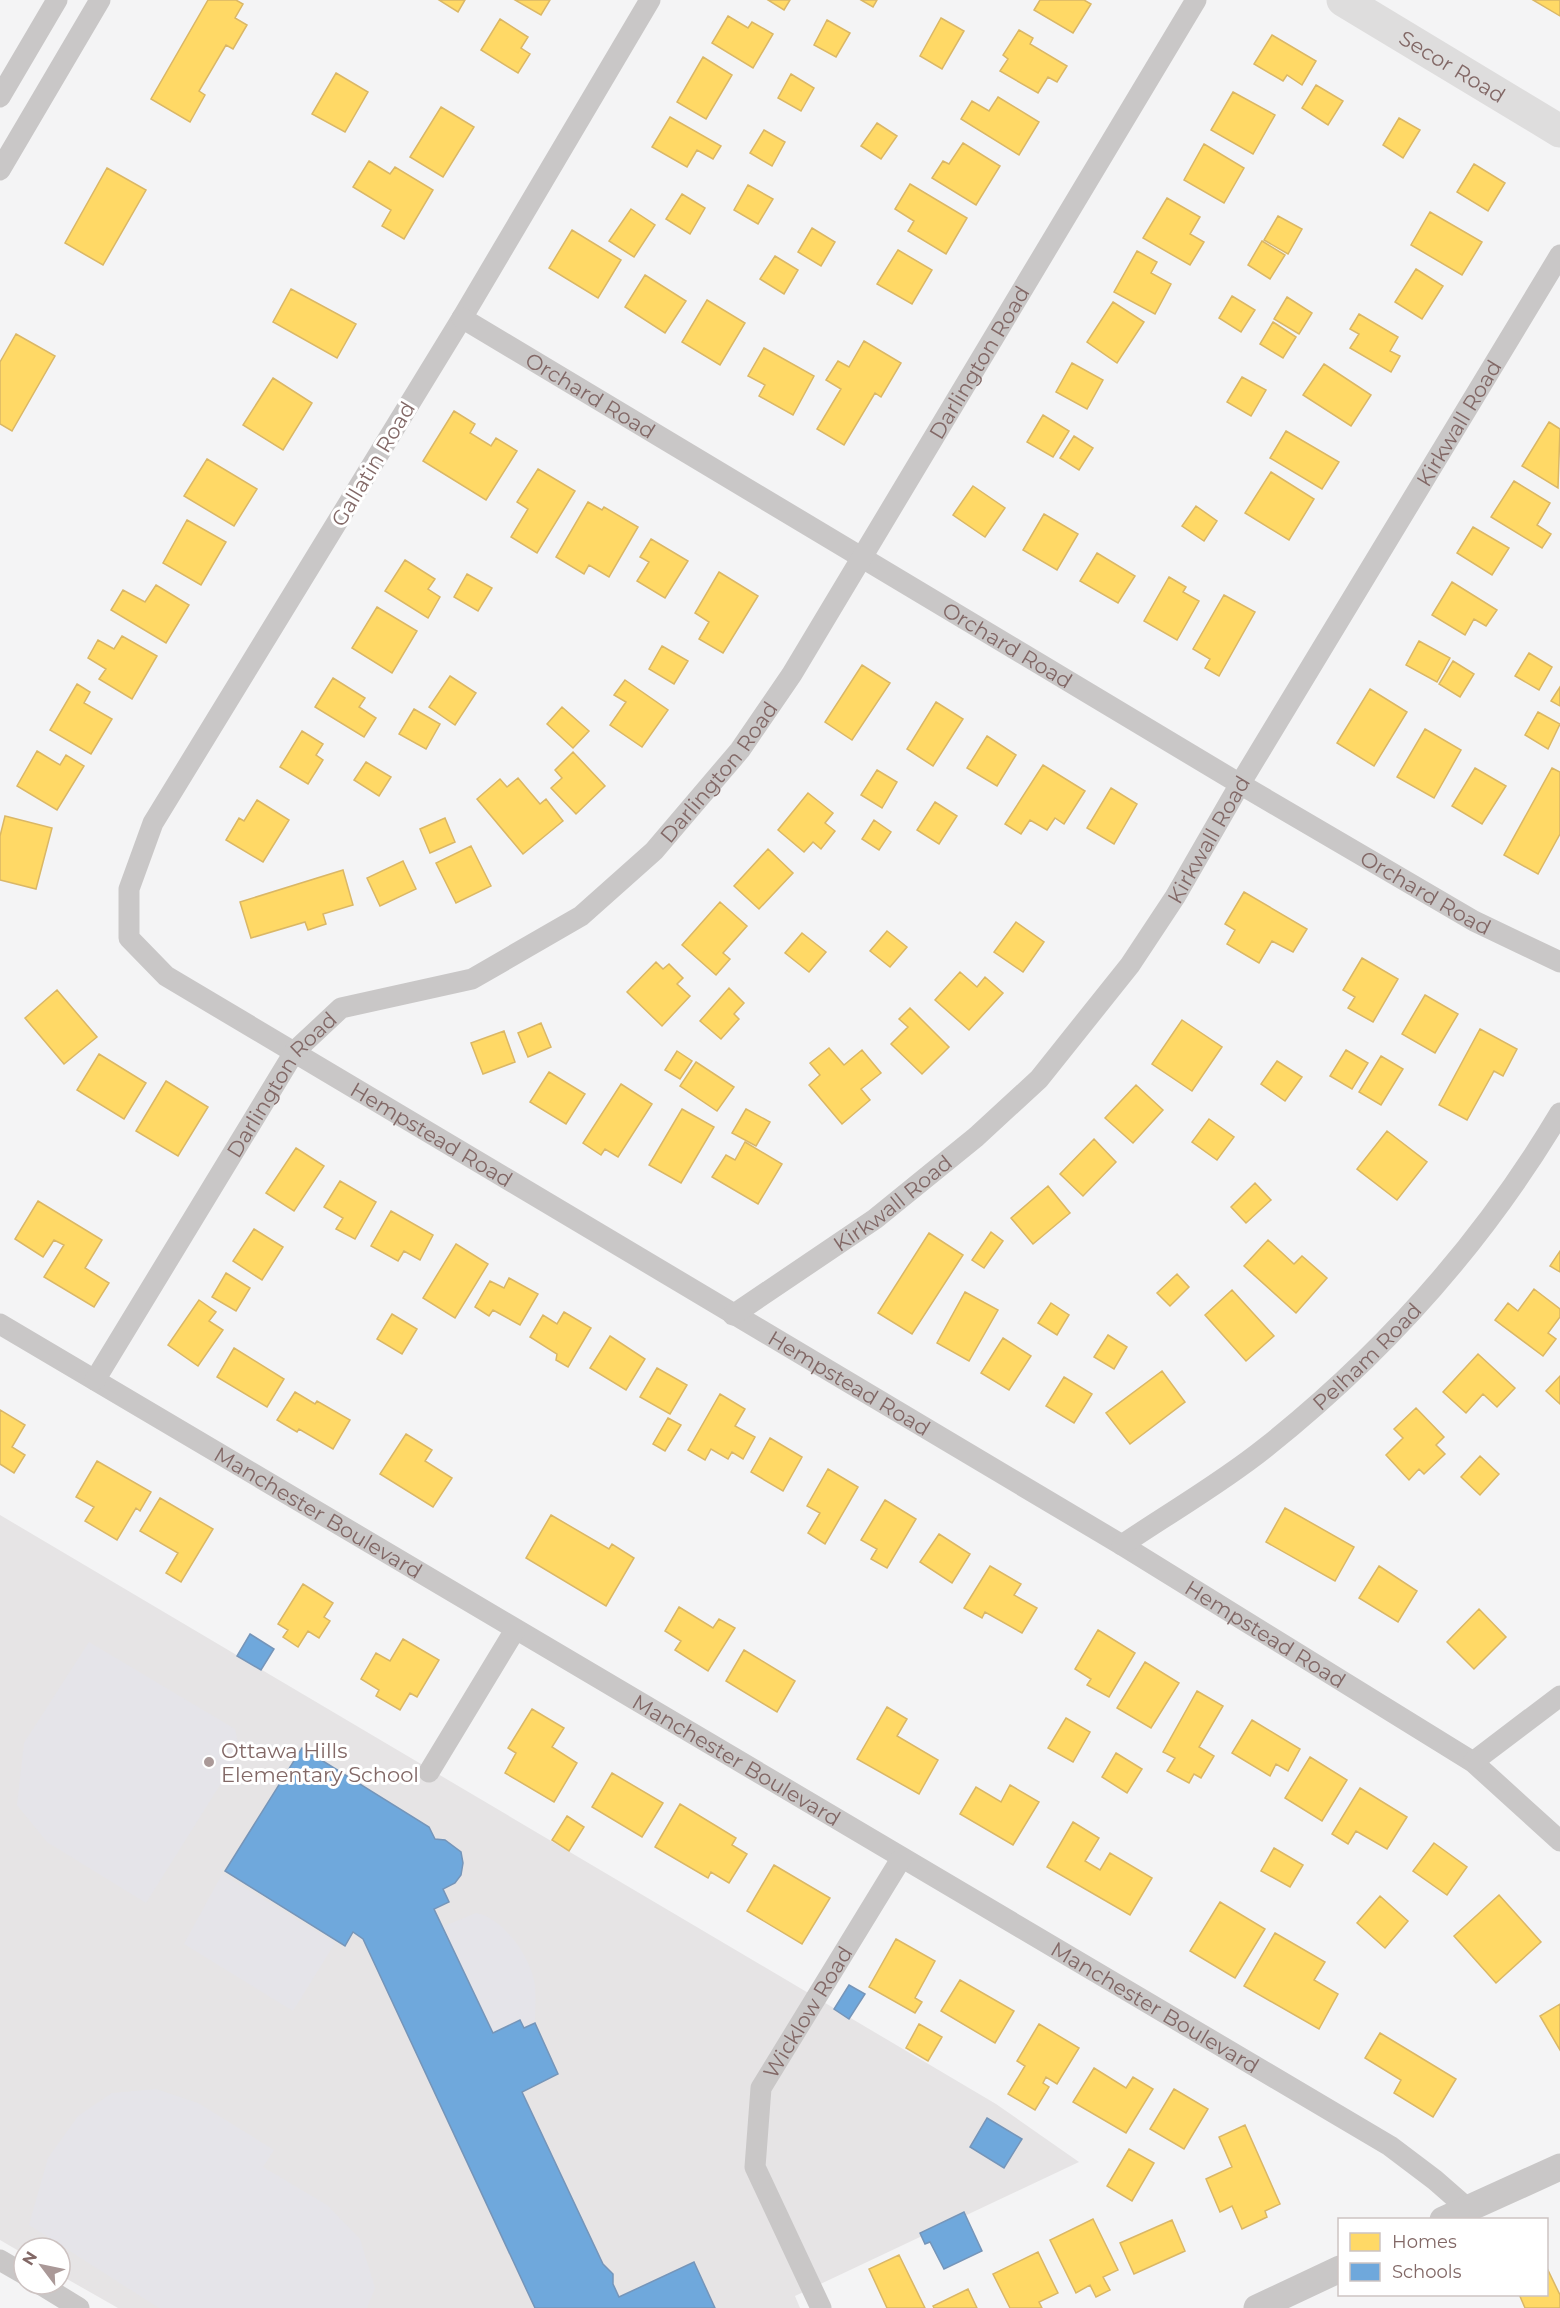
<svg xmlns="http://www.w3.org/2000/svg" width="1560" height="2308" viewBox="0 0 1560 2308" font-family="Montserrat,sans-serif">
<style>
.built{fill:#e6e4e5}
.green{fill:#e5e4e9}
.homes{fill:#ffd966;stroke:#dab766;stroke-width:1.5}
.schools{fill:#6fa8dc;stroke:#7595b9;stroke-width:1.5}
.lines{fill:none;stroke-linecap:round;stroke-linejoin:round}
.minor{stroke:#c9c7c7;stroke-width:21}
.tertiary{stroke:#c9c7c7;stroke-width:27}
.primary{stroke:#dedddd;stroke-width:33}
.poi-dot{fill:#aa9998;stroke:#fff;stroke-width:2}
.labels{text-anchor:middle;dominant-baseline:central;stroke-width:6;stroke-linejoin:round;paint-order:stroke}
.street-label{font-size:21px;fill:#826866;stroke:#fff}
.poi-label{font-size:21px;fill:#826866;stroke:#fff;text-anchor:start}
</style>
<rect width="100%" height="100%" fill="#f4f4f5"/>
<path class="built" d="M0 1515 996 2104 1079 2162 795 2296 800 2308H118L60 2275V2248H24V2254L0 2240Z"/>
<path class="green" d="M89 1642 235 1729 240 1753 146 1903 47 1842 17 1805 24 1743Z
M222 1874 335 1943 293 2011 184 1944Z
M476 1913C504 1918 532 1959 535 1986 536 1998 535 2011 535 2023L524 2028 520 2020 493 2033 442 1927Z
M156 2089 198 2103 274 2150 263 2167 327 2205 360 2239 375 2288 367 2308H159L29 2225 48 2158 78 2116 112 2093Z"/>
<path class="homes" d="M208 0H236L243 4 235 18 247 25 233 49 226 45 199 91 205 95 190 122 151 99Z
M439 0H465L458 12Z
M515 0H550L541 15Z
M768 0H790L784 10Z
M861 0H877L873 7Z
M1040 0H1084L1091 4 1073 33 1034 10Z
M1533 0H1560V16Z
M728 16 748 28 752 22 773 34 753 68 712 43Z
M941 18 964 31 942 69 920 56Z
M500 19 528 37 521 48 530 54 518 73 481 50Z
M827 20 850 33 836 57 814 45Z
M1019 30 1033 38 1030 44 1067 66 1057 82 1048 77 1038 93 1000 71 1008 59 1003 55Z
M1272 35 1316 61 1302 85 1287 75 1283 81 1254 64Z
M703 57 732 75 706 119 677 102Z
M336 73 368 92 345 132 312 114Z
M791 74 814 88 801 111 778 98Z
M1316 85 1343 101 1328 125 1302 108Z
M1233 92 1275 115 1253 154 1211 130Z
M998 97 1039 122 1019 155 961 119 972 101 989 111Z
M441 107 474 127 443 177 410 157Z
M670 117 721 146 713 159 697 150 687 167 652 147Z
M1399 118 1420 130 1403 158 1383 145Z
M877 123 897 136 881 159 861 146Z
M764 130 785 142 772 166 750 153Z
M963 143 1000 166 976 205 932 178 943 161 949 164Z
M1204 144 1244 168 1224 203 1184 180Z
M369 161 390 174 395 167 433 190 404 239 382 226 391 210 353 187Z
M1474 164 1505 183 1488 211 1457 192Z
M107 168 146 190 103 265 65 243Z
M910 184 967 218 946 254 908 231 914 221 895 209Z
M748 185 773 199 758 224 734 210Z
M682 194 705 208 690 234 666 219Z
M1167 198 1200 217 1190 234 1204 242 1190 265 1143 238Z
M631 209 655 225 634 257 609 241Z
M1430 212 1482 242 1462 275 1411 245Z
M1278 216 1302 229 1288 254 1264 240Z
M812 228 835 242 821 266 798 252Z
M572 230 621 260 598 298 549 268Z
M1262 241 1285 255 1270 279 1248 265Z
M898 250 932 270 912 304 877 284Z
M1137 251 1157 262 1151 273 1171 284 1155 314 1114 292Z
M775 256 798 270 784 294 760 279Z
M1416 269 1443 286 1422 319 1395 302Z
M645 275 686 301 665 333 625 307Z
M291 289 356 324 337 358 273 322Z
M1232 296 1255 310 1241 332 1219 318Z
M1287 297 1312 313 1299 334 1274 319Z
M707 300 745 323 720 365 682 342Z
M1113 302 1144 322 1117 363 1087 342Z
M1359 314 1398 337 1390 351 1400 356 1391 372 1350 348 1359 334 1350 329Z
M1273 322 1296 337 1283 358 1260 344Z
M16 334 55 356 12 431 0 424V362Z
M864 341 901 363 881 397 875 393 844 445 817 429 841 389 826 380 838 361 849 367Z
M764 348 814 376 793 415 759 396 765 385 748 376Z
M1072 363 1103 380 1087 409 1056 392Z
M1324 364 1371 395 1351 426 1303 395Z
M1242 377 1266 390 1251 416 1227 402Z
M273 378 312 403 283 450 243 425Z
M454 411 475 424 470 433 491 446 496 438 517 451 486 500 423 461Z
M1043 415 1069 431 1053 457 1027 442Z
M1549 422 1560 429 1558 488 1522 466Z
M1286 431 1339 462 1322 489 1270 458Z
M1074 436 1093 448 1079 470 1060 458Z
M207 459 257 489 234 526 184 496Z
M538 469 575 491 537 553 511 537 528 509 517 502Z
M1271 472 1314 499 1289 540 1245 513Z
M1514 481 1550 503 1537 525 1551 534 1542 548 1491 517Z
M973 486 1005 508 985 537 953 515Z
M588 502 602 510 604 507 638 527 609 577 589 565 584 574 556 557Z
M1196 506 1217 521 1204 541 1182 526Z
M1044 514 1078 534 1057 570 1023 550Z
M187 520 226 542 201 585 163 563Z
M1473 527 1509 548 1492 575 1457 553Z
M651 539 688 561 665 598 637 581 649 562 640 557Z
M1097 553 1135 576 1118 603 1080 581Z
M405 560 435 579 428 589 440 597 428 618 385 591Z
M719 572 758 596 723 653 699 639 709 622 695 613Z
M467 574 492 588 478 611 454 597Z
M1169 577 1186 587 1183 592 1199 601 1177 640 1144 621Z
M1452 582 1497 610 1486 626 1474 619 1465 635 1432 615Z
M156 585 189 605 166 643 111 610 123 590 145 602Z
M1224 595 1255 612 1219 676 1205 668 1210 659 1193 649Z
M377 607 417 631 392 673 352 648Z
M122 636 157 656 132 699 99 679 106 669 88 658 98 640 114 649Z
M1419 641 1450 658 1437 682 1406 665Z
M662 646 688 661 674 684 649 669Z
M1529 653 1552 667 1539 690 1515 676Z
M1453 661 1474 674 1460 697 1439 684Z
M862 665 890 683 852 740 825 722Z
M450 676 476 693 455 725 429 707Z
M333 678 365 698 359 707 376 718 364 737 315 707Z
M625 680 668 710 642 747 610 725 626 702 614 695Z
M77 684 90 692 84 703 112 719 91 754 50 730Z
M1560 687V706L1551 701Z
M1370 689 1407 712 1374 766 1337 743Z
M936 702 963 719 933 766 907 749Z
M562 707 589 731 573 748 547 724Z
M414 709 440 724 426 749 399 734Z
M1538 712 1560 724 1548 749 1525 735Z
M1425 729 1461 750 1434 798 1397 777Z
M302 731 323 744 316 755 323 760 308 784 280 767Z
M987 736 1016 755 997 786 967 768Z
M37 751 60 765 66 755 84 766 57 810 17 786Z
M573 752 605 786 576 814 551 788 562 778 555 770Z
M366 762 391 777 379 796 354 780Z
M1043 765 1085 791 1064 824 1055 818 1047 830 1030 820 1021 834 1005 824Z
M1475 768 1506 786 1482 824 1452 806Z
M1552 768 1560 772V834L1538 874 1504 855Z
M877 770 897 782 882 808 861 795Z
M518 778 540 804 546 799 563 821 523 854 477 799 500 779 507 787Z
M1111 788 1137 804 1114 844 1087 828Z
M808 793 833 813 825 823 835 831 821 849 813 842 804 852 778 830Z
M257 800 289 820 263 862 226 840 239 818 244 821Z
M935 802 957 816 939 844 917 830Z
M5 816 52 828 36 889 0 880V836Z
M445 818 455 842 430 853 420 829Z
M874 820 891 832 879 850 862 839Z
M471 846 491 886 456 903 436 863Z
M768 849 793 873 759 909 734 886Z
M403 861 416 889 380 906 367 878Z
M343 870 353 905 323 914 326 924 308 930 305 922 251 938 240 902Z
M1244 892 1307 929 1293 952 1272 941 1259 963 1227 944 1235 930 1225 924Z
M720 902 747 926 723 953 730 959 716 975 682 945Z
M1016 922 1044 942 1023 972 994 952Z
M887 931 907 947 890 967 870 951Z
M802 933 826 952 809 972 785 953Z
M1362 958 1398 979 1373 1022 1348 1008 1355 997 1343 990Z
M656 962 663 969 669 964 683 978 677 984 690 996 662 1026 627 992Z
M960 972 977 987 985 977 1003 993 969 1030 935 1000Z
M729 988 744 1003 734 1014 739 1019 721 1039 700 1021Z
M57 990 97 1037 64 1064 25 1018Z
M1425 995 1458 1014 1435 1053 1402 1034Z
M910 1008 949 1047 922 1074 891 1044 908 1027 899 1019Z
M1182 1020 1222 1047 1192 1091 1152 1064Z
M541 1023 551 1047 528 1057 518 1033Z
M1480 1029 1517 1049 1503 1076 1494 1071 1467 1120 1439 1105Z
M504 1031 515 1062 483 1074 471 1043Z
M829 1048 844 1065 862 1050 881 1073 861 1089 870 1100 842 1124 809 1085 820 1075 810 1063Z
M1346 1050 1368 1063 1352 1089 1330 1076Z
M677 1051 692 1061 680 1079 665 1070Z
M99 1054 146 1083 124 1119 77 1090Z
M1381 1056 1403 1069 1381 1105 1359 1092Z
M1277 1061 1302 1077 1285 1101 1261 1084Z
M696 1062 734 1087 717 1111 680 1086Z
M549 1072 585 1094 566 1124 530 1102Z
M166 1081 208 1107 178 1156 136 1131Z
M621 1084 652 1104 618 1157 605 1149 601 1155 583 1143Z
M1136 1085 1163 1110 1133 1143 1105 1118Z
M682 1109 714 1127 681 1183 649 1165Z
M746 1109 770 1122 756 1146 732 1133Z
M1209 1119 1234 1137 1217 1160 1192 1142Z
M1387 1131 1427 1162 1397 1200 1357 1169Z
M1094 1139 1116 1162 1083 1196 1060 1174Z
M745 1142 782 1164 758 1204 712 1177 726 1155 735 1160Z
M296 1148 324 1166 294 1211 266 1193Z
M340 1181 376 1202 355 1239 336 1229 343 1218 324 1207Z
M1255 1183 1271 1200 1246 1223 1231 1207Z
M1048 1186 1070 1213 1033 1244 1011 1218Z
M38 1201 102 1240 85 1268 109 1283 94 1307 44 1277 64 1245 54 1240 43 1257 15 1239Z
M391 1211 433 1235 420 1260 404 1251 398 1261 371 1246Z
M254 1229 283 1247 262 1280 233 1261Z
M991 1232 1003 1241 984 1268 972 1260Z
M929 1233 963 1255 912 1334 878 1313Z
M1268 1240 1294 1264 1302 1256 1327 1278 1296 1313 1244 1266Z
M456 1244 488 1264 455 1318 423 1298Z
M1560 1251V1272L1550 1266Z
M226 1273 250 1288 236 1311 212 1297Z
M1177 1274 1189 1287 1170 1306 1157 1293Z
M509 1278 538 1294 520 1325 493 1310 489 1316 475 1307 490 1281 504 1288Z
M1534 1289 1560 1309V1317L1548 1333 1556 1339 1543 1356 1495 1320 1508 1303 1518 1311Z
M1232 1290 1274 1336 1246 1361 1205 1315Z
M965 1292 998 1310 969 1361 937 1343Z
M199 1300 216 1312 209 1321 223 1330 198 1366 168 1345Z
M1051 1303 1069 1315 1057 1335 1038 1323Z
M564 1312 591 1328 568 1367 556 1360 557 1354 530 1337 543 1315 557 1324Z
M392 1314 417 1329 402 1354 377 1339Z
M1108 1335 1127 1347 1114 1369 1094 1357Z
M610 1336 645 1359 626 1390 590 1368Z
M1003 1338 1031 1356 1009 1390 981 1373Z
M234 1348 284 1379 267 1407 217 1377Z
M1478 1354 1515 1388 1497 1407 1483 1394 1466 1413 1443 1392Z
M657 1368 687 1385 670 1414 640 1397Z
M1162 1371 1185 1402 1130 1444 1106 1413Z
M1560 1376V1404L1546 1391Z
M1064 1377 1092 1394 1074 1423 1046 1406Z
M295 1392 315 1404 317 1401 350 1420 333 1449 299 1429 297 1432 277 1420Z
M720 1394 745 1409 735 1426 755 1437 743 1459 732 1452 728 1459 711 1449 705 1460 688 1450Z
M1416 1408 1444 1437 1436 1445 1445 1454 1424 1474 1419 1469 1409 1480 1386 1455 1403 1438 1394 1429Z
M0 1410 25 1425 12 1447 25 1455 14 1473 0 1464Z
M668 1418 681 1425 665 1451 653 1444Z
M406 1434 432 1450 425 1461 452 1478 433 1507 380 1474Z
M770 1438 802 1457 783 1491 751 1472Z
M1480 1456 1499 1474 1480 1495 1461 1477Z
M97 1461 151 1492 140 1511 136 1508 117 1540 85 1521 94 1507 76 1497Z
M828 1469 858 1487 825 1544 808 1533 820 1513 807 1506Z
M160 1498 213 1529 181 1582 166 1573 178 1553 140 1531Z
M885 1500 916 1519 887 1568 871 1559 877 1549 861 1540Z
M1285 1508 1354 1547 1335 1581 1266 1542Z
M551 1515 609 1549 612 1544 634 1558 606 1606 526 1558Z
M939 1534 970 1554 952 1583 920 1562Z
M990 1566 1021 1584 1014 1595 1037 1608 1022 1633 985 1612 982 1618 964 1608Z
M1379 1566 1417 1591 1398 1622 1359 1598Z
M303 1584 333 1603 324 1617 330 1621 319 1638 308 1631 298 1647 283 1637 288 1630 278 1624Z
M679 1607 713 1628 719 1619 735 1628 708 1671 675 1650 681 1641 665 1631Z
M1479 1609 1506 1637 1474 1669 1447 1642Z
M1098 1630 1135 1653 1109 1697 1087 1685 1091 1679 1075 1669Z
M403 1639 439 1660 417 1697 410 1693 400 1710 376 1696 379 1690 361 1679 376 1653 390 1661Z
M744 1650 795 1681 777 1712 726 1681Z
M1145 1662 1179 1683 1151 1728 1117 1708Z
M1197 1691 1223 1706 1199 1747 1214 1756 1201 1778 1194 1774 1189 1783 1167 1771 1175 1758 1163 1752Z
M887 1707 907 1719 897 1736 938 1760 919 1794 857 1759Z
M532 1709 564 1728 552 1747 577 1763 554 1802 505 1773 516 1753 508 1748Z
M1066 1718 1090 1732 1073 1762 1048 1748Z
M1252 1720 1300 1749 1288 1771 1276 1764 1270 1776 1232 1753Z
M1116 1753 1142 1769 1127 1793 1102 1777Z
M1310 1757 1347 1780 1322 1821 1285 1798Z
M612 1773 663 1803 642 1837 592 1807Z
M1010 1785 1039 1802 1013 1845 960 1814 976 1787 1001 1802Z
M1360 1788 1407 1817 1387 1849 1356 1831 1348 1844 1332 1834Z
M680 1804 736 1838 732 1845 747 1854 729 1883 711 1872 708 1878 655 1847Z
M567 1816 584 1827 569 1851 552 1840Z
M1073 1822 1099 1838 1085 1861 1100 1870 1110 1853 1152 1878 1130 1915 1047 1867Z
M1434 1843 1467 1867 1447 1895 1413 1871Z
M1274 1848 1303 1865 1290 1887 1261 1871Z
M774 1865 830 1898 802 1944 747 1911Z
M1499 1895 1541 1942 1496 1983 1454 1936Z
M1380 1896 1408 1921 1385 1948 1357 1923Z
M1220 1902 1265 1929 1235 1978 1190 1951Z
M1275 1933 1325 1962 1314 1980 1338 1994 1319 2029 1244 1986Z
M896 1939 935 1961 915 1998 922 2002 915 2013 869 1987Z
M960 1980 1014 2011 995 2043 941 2011Z
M1560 2004V2050L1540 2016Z
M919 2024 942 2037 928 2061 906 2048Z
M1039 2024 1079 2048 1057 2084 1046 2077 1043 2083 1049 2087 1035 2110 1008 2094 1025 2066 1017 2061Z
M1380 2033 1456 2079 1433 2117 1394 2093 1401 2080 1365 2058Z
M1094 2068 1126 2088 1133 2077 1153 2089 1126 2133 1073 2102Z
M1174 2089 1208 2109 1184 2149 1150 2129Z
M1245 2125 1280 2204 1265 2211 1267 2217 1242 2229 1232 2206 1220 2212 1206 2179 1232 2167 1219 2137Z
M1129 2149 1154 2163 1132 2201 1107 2186Z
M1093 2219 1118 2270 1103 2277 1110 2290 1096 2297 1090 2285 1076 2293 1050 2240Z
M1172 2220 1185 2251 1134 2274 1120 2243Z
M1038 2252 1058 2293 1039 2302 1042 2308H1010L993 2274Z
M899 2255 925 2308H887L869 2269Z
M1546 2266 1560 2295V2308H1525L1519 2294H1546Z
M968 2289 977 2308H934L933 2306Z"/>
<path class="schools" d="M250 1634 274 1649 261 1670 237 1656Z
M302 1748 429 1827 435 1839 445 1840 461 1852 463 1863 461 1875 455 1883 443 1889 449 1902 434 1909 493 2033 520 2020 524 2028 535 2023 558 2074 522 2092 603 2264 613 2274V2284L619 2297 694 2262 715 2308H535L363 1939 353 1932 345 1946 225 1871Z
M849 1985 865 1994 849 2019 834 2009Z
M987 2118 1022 2139 1004 2168 970 2147Z
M964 2212 982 2251 944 2269 930 2242 925 2244 920 2233Z"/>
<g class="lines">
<g class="minor">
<path id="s1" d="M650 0 462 318 153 823 129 889V938L166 976 1122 1545 1473 1762 1560 1841"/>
<path d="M0 97 57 0"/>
<path d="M0 170 100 0"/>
<path id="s2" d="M462 318 1240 784 1474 921 1560 962"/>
<path id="s3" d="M733 1315 875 1219 976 1137 1039 1079 1130 965 1175 897 1240 784 1560 255"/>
<path id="s4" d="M0 1324 1390 2146 1435 2180 1467 2208"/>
<path id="s5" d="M95 1380 295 1051 341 1008 472 979 581 916 654 851 740 750 792 674 1196 0"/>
<path id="s6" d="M1122 1545C1169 1513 1220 1484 1265 1448 1382 1355 1483 1242 1560 1113"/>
<path d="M1473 1762 1560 1696"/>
<path d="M429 1772 515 1630"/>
<path d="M0 2260 24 2274"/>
<path d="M40 2284 79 2308"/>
<path id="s7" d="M821 2308 755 2167 761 2088 901 1859"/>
</g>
<path class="tertiary" d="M1443 2220 1560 2167
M1257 2308 1340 2269"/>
<path class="primary" id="s8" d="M1343 0 1560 131"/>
</g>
<circle class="poi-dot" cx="209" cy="1762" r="6"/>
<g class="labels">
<g class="street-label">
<text stroke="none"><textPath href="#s8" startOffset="128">Secor Road</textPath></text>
<text stroke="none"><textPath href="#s5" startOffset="1394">Darlington Road</textPath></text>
<text stroke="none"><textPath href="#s2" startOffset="150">Orchard Road</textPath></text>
<text stroke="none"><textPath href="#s3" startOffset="1167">Kirkwall Road</textPath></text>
<text transform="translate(373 464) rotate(-59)">Gallatin Road</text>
<text stroke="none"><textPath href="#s2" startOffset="636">Orchard Road</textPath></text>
<text stroke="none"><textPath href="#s5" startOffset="908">Darlington Road</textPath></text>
<text stroke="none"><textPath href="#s3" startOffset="681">Kirkwall Road</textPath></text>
<text stroke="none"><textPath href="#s2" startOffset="1122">Orchard Road</textPath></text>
<text stroke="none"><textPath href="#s5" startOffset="350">Darlington Road</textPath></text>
<text stroke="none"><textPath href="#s1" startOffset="1443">Hempstead Road</textPath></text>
<text stroke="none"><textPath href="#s3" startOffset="195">Kirkwall Road</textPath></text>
<text stroke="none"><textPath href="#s6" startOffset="310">Pelham Road</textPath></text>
<text stroke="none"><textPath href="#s1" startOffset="1929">Hempstead Road</textPath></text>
<text stroke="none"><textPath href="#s4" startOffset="370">Manchester Boulevard</textPath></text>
<text stroke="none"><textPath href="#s1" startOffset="2415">Hempstead Road</textPath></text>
<text stroke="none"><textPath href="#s4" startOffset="856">Manchester Boulevard</textPath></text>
<text stroke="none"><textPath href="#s4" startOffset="1342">Manchester Boulevard</textPath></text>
<text stroke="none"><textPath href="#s7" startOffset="324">Wicklow Road</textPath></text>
</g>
<g class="poi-label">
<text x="221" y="1750">Ottawa Hills<tspan x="221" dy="24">Elementary School</tspan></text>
</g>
</g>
<rect x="1338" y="2218" width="210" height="78" fill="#ffffff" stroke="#cdc3c2" stroke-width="1.5"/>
<rect x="1350" y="2233" width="30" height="18" fill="#ffd966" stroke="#cdc3c2" stroke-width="1.5"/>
<text x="1392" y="2248" font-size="18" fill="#826866">Homes</text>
<rect x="1350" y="2263" width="30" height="18" fill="#6fa8dc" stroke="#cdc3c2" stroke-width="1.5"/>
<text x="1392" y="2278" font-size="18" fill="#826866">Schools</text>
<g transform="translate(42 2266) rotate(302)"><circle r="28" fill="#ffffff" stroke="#cdc3c2" stroke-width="1.5"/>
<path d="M0-4.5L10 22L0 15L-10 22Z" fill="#aa9998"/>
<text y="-9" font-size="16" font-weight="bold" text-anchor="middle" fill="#826866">N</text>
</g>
</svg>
